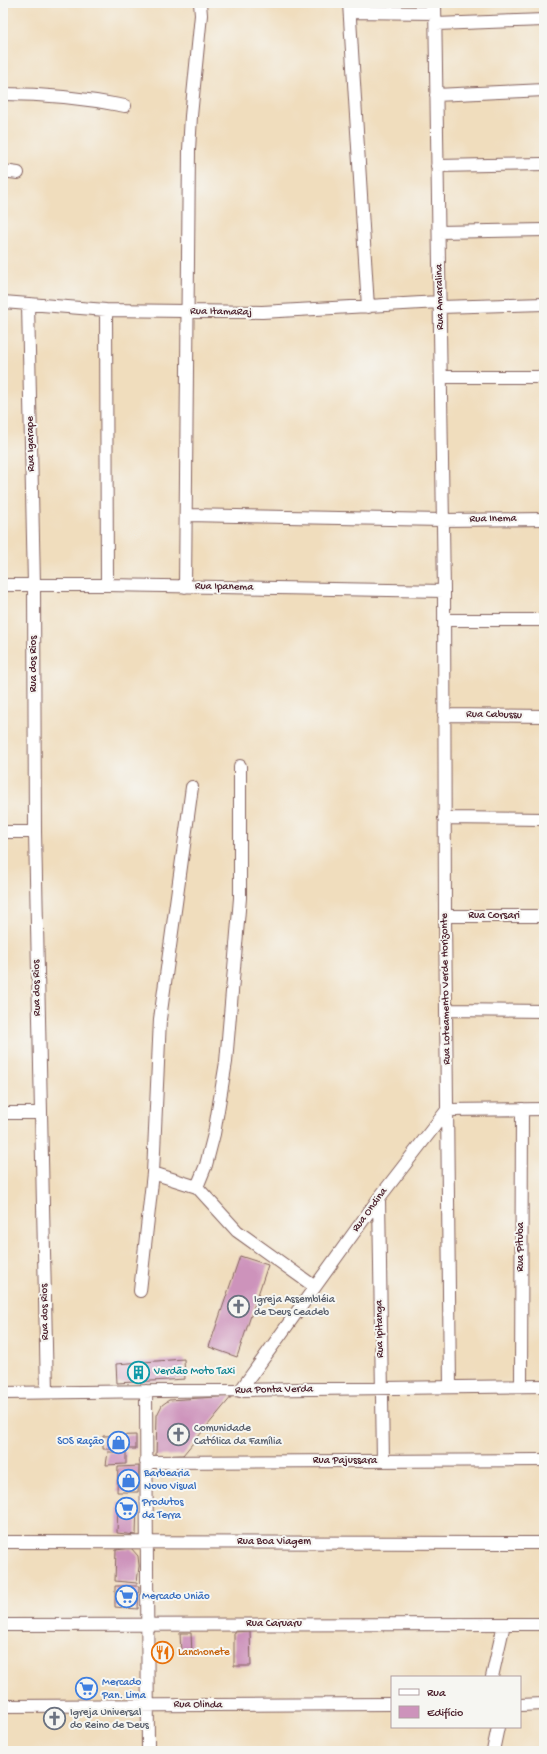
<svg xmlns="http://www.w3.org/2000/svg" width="547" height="1754" viewBox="0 0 547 1754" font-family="'Gochi Hand',sans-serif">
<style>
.building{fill:#cd93bb}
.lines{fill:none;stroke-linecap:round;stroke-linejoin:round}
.minor-casing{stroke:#84625e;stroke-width:14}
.minor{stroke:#fff;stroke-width:12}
.labels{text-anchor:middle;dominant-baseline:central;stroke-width:4;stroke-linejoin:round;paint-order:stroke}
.street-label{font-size:11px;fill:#4a1f2b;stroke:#f6f6f2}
.worship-label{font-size:11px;fill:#5b616d;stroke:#f6f6f2;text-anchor:start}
.culture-label{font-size:11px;fill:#0d838f;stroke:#f6f6f2;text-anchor:start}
.shop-label{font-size:11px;fill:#366cbe;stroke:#f6f6f2;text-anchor:start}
.food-label{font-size:11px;fill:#c56008;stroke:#f6f6f2;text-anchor:start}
</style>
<rect width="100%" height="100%" fill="#f6f6f2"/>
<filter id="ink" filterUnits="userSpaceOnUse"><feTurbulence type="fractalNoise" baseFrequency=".025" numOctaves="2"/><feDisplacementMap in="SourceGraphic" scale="8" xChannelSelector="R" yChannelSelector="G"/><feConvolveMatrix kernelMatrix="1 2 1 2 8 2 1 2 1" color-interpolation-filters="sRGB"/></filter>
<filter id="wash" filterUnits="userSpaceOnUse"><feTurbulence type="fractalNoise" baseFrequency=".012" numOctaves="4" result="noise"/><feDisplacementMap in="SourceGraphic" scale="16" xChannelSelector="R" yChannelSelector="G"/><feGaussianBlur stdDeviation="0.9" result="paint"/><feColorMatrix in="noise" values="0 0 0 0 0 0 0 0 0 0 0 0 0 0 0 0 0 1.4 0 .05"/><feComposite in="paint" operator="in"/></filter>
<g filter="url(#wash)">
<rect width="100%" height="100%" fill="#f0ddbd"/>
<g id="blocks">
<path class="building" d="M240 1256 268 1265 237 1357 209 1347Z
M184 1359 185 1379 117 1383 116 1364Z
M232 1396 183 1455 156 1456 157 1415 162 1405 169 1400Z
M136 1435V1449H103V1436Z
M108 1452H126V1464L106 1465Z
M139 1466 138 1492H117L118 1467Z
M118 1502 137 1503 136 1535 117 1533Z
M131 1548 138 1556 139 1566 137 1583 115 1581 116 1550Z
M115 1586H139L138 1609 115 1607Z
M250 1631 251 1666H234V1632Z
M180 1633H191L192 1654H181Z"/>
</g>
</g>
<g filter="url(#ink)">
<use href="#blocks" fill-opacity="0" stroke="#84625e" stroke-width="1"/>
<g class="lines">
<defs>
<path id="minor" d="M349 3 368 307
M435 3 444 591 445 916 450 1387
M350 12 435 13
M436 24 544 20
M3 94C44 94 84 98 125 106
M436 95 544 90
M437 166 544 164
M3 171 18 173
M439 232 544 230
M3 302 106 310 262 312 439 302
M28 304 34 585 35 832 47 1392
M440 307 544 304
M106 310 107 585
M442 377H544
M187 515 442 520 544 519
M3 585H107L444 591
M185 587 189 150 191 116 201 15 200 3
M444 620H544
M444 715 544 716
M444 818 544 819
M3 832H35
M445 916H544
M446 1010 544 1011
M3 1113H40
M153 1173 197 1187 237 1231 315 1287
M197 1187 206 1165 214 1134 226 1062 240 898V766
M379 1198 383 1461
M140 1291 153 1173 160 1019 192 787
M521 1386 522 1109
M146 1391 148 1751
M240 1391 379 1198 447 1110 544 1109
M3 1393 544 1386
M146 1462 544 1460
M3 1542 544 1543
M3 1625 544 1624
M492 1677 504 1624
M520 1705 544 1704
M3 1706 392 1704
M493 1751 498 1727"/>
</defs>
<use href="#minor" class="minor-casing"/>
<use href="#minor" class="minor"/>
</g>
</g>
<defs>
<symbol id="church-ring" viewBox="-11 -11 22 22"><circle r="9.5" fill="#f6f6f2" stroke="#6b7280" stroke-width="1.5"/><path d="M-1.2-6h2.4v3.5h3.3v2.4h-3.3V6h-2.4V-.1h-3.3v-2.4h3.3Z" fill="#6b7280"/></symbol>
<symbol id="building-ring" viewBox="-11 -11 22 22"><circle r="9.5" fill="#f6f6f2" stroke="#0f9aa8" stroke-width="1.5"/><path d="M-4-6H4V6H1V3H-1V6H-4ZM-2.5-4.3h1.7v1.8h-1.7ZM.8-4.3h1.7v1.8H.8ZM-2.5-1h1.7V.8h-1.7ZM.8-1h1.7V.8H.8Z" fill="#0f9aa8"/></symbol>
<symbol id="shop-ring" viewBox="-11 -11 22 22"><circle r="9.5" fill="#f6f6f2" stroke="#3f7fe0" stroke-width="1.5"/><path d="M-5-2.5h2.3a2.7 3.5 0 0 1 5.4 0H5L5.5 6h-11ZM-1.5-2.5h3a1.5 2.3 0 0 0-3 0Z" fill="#3f7fe0"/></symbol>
<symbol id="supermarket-ring" viewBox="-11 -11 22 22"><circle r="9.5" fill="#f6f6f2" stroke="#3f7fe0" stroke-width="1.5"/><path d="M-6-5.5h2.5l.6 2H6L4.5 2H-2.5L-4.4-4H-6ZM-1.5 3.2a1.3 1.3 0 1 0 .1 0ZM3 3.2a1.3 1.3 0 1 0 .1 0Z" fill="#3f7fe0"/></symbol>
<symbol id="restaurant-ring" viewBox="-11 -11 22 22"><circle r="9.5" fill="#f6f6f2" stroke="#e8710a" stroke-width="1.5"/><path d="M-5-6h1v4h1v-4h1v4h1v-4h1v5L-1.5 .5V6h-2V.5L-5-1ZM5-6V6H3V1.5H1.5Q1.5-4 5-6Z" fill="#e8710a"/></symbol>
</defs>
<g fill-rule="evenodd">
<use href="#church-ring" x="226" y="1294" width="25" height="25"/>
<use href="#building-ring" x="126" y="1360" width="25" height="25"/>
<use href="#church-ring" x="166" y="1422" width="25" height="25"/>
<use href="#shop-ring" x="106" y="1430" width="25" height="25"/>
<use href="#shop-ring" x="116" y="1468" width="25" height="25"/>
<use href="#supermarket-ring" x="114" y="1496" width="25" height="25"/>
<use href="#supermarket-ring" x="114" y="1584" width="25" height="25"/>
<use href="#restaurant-ring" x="150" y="1640" width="25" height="25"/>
<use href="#supermarket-ring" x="74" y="1676" width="25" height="25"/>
<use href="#church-ring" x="42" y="1706" width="25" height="25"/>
</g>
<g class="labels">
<g class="street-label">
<text transform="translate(440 297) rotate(-91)">Rua Amaralina</text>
<text transform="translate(221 312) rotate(1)">Rua ItamaRaj</text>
<text transform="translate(31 444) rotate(-91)">Rua Igarape</text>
<text transform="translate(493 519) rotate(-1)">Rua Inema</text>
<text transform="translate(224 587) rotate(1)">Rua Ipanema</text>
<text transform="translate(34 664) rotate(-90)">Rua dos Rios</text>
<text transform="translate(494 715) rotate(1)">Rua Cabussu</text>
<text x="494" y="916">Rua Corsari</text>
<text transform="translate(37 988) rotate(-91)">Rua dos Rios</text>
<text transform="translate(446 989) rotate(-91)">Rua Loteamento Verde Horizonte</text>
<text transform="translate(370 1210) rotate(-54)">Rua Ondina</text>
<text transform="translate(521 1247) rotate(-90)">Rua Pituba</text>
<text transform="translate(45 1312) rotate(-91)">Rua dos Rios</text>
<text transform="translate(380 1329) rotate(-91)">Rua Ipitanga</text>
<text transform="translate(274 1390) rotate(-1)">Rua Ponta Verda</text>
<text x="345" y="1461">Rua Pajussara</text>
<text x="274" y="1542">Rua Boa Viagem</text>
<text x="274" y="1624">Rua Caruaru</text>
<text transform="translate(198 1705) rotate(1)">Rua Olinda</text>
</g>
<g class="worship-label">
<text x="254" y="1300">Igreja Assembléia<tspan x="254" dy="13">de Deus Ceadeb</tspan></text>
<text x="194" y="1429">Comunidade<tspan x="194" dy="13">Católica da Família</tspan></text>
<text x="70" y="1713">Igreja Universal<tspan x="70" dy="13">do Reino de Deus</tspan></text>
</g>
<g class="culture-label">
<text x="154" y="1372">Verdão Moto Taxi</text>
</g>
<g class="shop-label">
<text x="104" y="1442" text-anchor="end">SOS Ração</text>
<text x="144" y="1474">Barbearia<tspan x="144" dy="13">Novo Visual</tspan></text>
<text x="142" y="1503">Produtos<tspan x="142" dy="13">da Terra</tspan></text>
<text x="142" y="1597">Mercado União</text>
<text x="102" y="1683">Mercado<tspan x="102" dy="13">Pan. Lima</tspan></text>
</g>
<g class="food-label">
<text x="178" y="1653">Lanchonete</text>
</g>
</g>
<rect width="547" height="1754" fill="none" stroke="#f6f6f2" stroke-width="16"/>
<rect x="391" y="1676" width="130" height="52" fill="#f6f6f2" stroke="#b1a0a2"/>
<rect x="399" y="1689" width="20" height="6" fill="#ffffff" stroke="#b1a0a2"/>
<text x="427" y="1696" font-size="12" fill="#4a1f2b">Rua</text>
<rect x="399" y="1706" width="20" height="12" fill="#cd93bb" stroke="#b1a0a2"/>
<text x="427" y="1716" font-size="12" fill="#4a1f2b">Edifício</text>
</svg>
